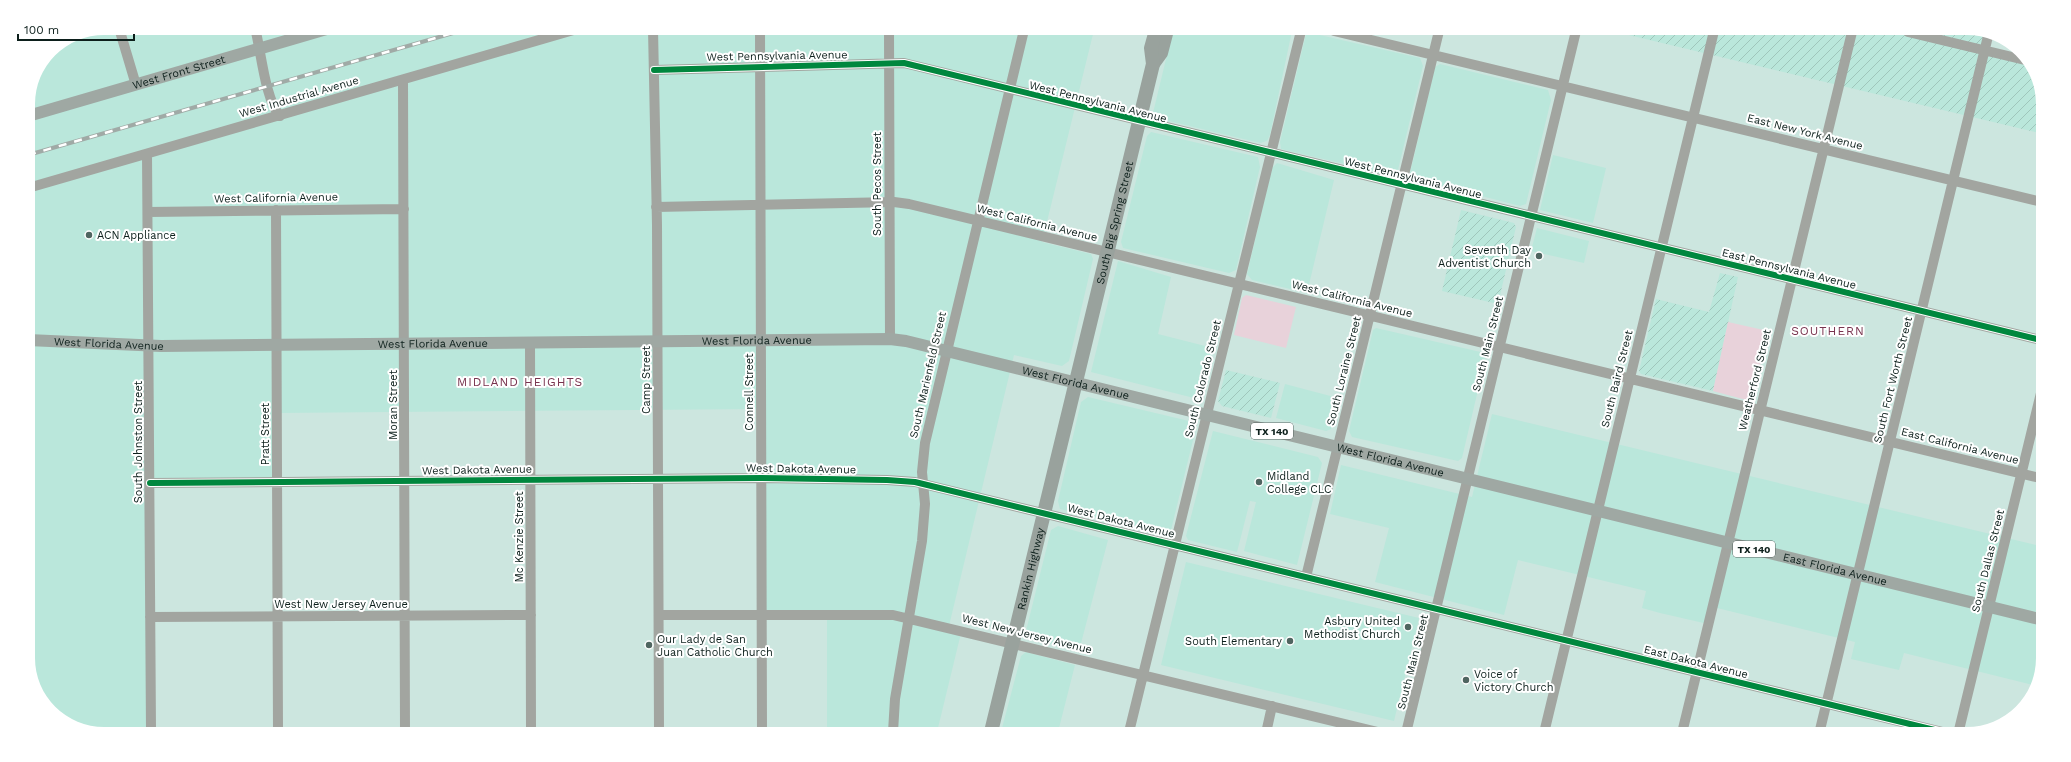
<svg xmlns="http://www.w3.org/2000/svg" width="2071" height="762" viewBox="0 0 2071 762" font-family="'Work Sans',sans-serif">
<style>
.built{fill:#bae7db}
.industrial{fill:url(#industrial-furrows)}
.green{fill:#e8d2da}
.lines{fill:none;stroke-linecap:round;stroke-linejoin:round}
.minor{stroke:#a2a5a0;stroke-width:10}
.major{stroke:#9fa8a3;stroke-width:12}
.highway{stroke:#99a29d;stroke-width:14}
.rail-casing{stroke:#a0aaa6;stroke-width:4}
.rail{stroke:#fff;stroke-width:2.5;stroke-dasharray:8;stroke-linecap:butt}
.cycleway-casing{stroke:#fff;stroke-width:8}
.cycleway{stroke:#00873e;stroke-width:6}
.poi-dot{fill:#4f6560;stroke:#fff;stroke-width:1.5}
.labels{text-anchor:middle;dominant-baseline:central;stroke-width:4;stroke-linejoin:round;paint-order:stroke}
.shield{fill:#fff;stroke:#55625f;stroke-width:1}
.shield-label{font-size:10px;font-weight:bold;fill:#0c1f1b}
.street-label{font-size:11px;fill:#0c1f1b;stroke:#fff}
.poi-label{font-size:11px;fill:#0c1f1b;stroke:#fff;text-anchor:start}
.neighbourhood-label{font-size:12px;letter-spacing:1px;fill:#78334e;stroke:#fff}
</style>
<defs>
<pattern id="industrial-furrows" width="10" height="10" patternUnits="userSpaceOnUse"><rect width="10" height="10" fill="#bae7db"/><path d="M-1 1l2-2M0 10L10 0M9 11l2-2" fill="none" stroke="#9fc6bb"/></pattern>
</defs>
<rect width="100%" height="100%" fill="#cce6df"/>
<path class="built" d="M113 28 1094 30 1042 242 1091 254 1093 259 1069 361 1062 366 1014 355 949 626 962 629 937 732H827V618L763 617 764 409 276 413 277 484 149 485 151 730H80L44 704 28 663V99L50 50 61 43Z
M1173 30 1292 31 1270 135 1267 141 1260 143 1152 117Z
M1311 33 1420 58 1423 66 1397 174 1391 175 1281 149 1280 142 1306 34Z
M1440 64 1548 90 1551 100 1526 204 1520 206 1412 178 1410 173 1435 67Z
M1151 132 1258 157 1260 167 1236 270 1229 273 1123 248 1121 242 1147 136Z
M1553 155 1606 168 1593 223 1540 210Z
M1277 163 1334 180 1307 293 1252 280 1247 274 1272 168Z
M1537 228 1589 241 1584 263 1531 251Z
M1118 261 1171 277 1158 334 1213 348 1202 395 1194 398 1091 372Z
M1376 328 1485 353 1486 356 1462 458 1458 461 1352 437 1349 431 1373 330Z
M1285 384 1338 398 1331 429 1326 431 1276 418Z
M1088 397 1189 421 1195 432 1171 530 1164 534 1060 509 1058 501 1081 402Z
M1492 414 2040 546 2039 682 2036 686 2033 685 1904 653 1899 670 1851 659 1855 642 1713 607 1708 624 1660 613 1642 608 1646 591 1518 560 1504 615 1375 582 1389 528 1330 514 1341 465 1472 497Z
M1213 431 1318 457 1322 463 1297 565 1244 551 1256 502 1250 501 1237 552 1188 540 1186 536Z
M1058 526 1108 540 1079 651 1027 638 1025 635 1051 530Z
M1186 562 1419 618 1394 721 1161 665Z
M1026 652 1075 665 1058 732H1001L1021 656Z"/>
<path class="industrial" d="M1612 31 1988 32 1985 51 2028 61 2043 99V134Z
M1461 210 1514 223 1516 227 1498 304 1442 291Z
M1720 273 1738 277 1713 391 1641 374 1639 371 1656 299 1709 312Z
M1226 370 1280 383 1271 418 1222 406 1218 401Z"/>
<path class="green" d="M1246 295 1296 307 1286 348 1234 335 1242 298Z
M1728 322 1768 331 1753 398 1750 401 1713 391Z"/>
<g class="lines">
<path class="minor" d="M119 28 136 85
M255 28C261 50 265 100 280 116
M653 29 657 225 659 731
M760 29 762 731
M889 30 890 339
M1334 31 2042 202
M1908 32 2029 61
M654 70 904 63 2041 340
M403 80 405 731
M147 154 151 730
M28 188 577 29
M656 207 894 202 909 204 2040 478
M276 210 278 730
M148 212 404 209
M530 343 531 731
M150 483 761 478 887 480 915 482 1951 734
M1306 577 1439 31
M659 615H893L1382 733
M150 617 531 615
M893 732 895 699 922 541 925 504 922 472 925 443 1024 30
M1129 732 1301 31
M1266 733 1272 706
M1406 733 1576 31
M1544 733 1714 31
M1682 733 1852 32
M1819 734 1989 32
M1958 734 2041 393"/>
<g class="major">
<path id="s1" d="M28 116 330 28"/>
<path id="s2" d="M28 340 161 346 890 339 906 341 2039 619"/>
</g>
<g class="highway">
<path d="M1153 64 1161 53 1167 30"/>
<path id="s3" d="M991 732 1153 64 1151 48 1156 30"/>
</g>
<defs>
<path id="rail" d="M28 155 467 29"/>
</defs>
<use href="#rail" class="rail-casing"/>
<use href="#rail" class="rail"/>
<defs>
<path id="cycleway" d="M654 70 904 63 2041 340
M150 483 761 478 887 480 915 482 1951 734"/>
</defs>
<use href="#cycleway" class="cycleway-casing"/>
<use href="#cycleway" class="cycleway"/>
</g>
<g class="poi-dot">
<circle cx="89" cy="235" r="4"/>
<circle cx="1539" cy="256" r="4"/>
<circle cx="1259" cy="482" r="4"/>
<circle cx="1408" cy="627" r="4"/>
<circle cx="1290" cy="641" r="4"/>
<circle cx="649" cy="645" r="4"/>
<circle cx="1466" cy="680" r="4"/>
</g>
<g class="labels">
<g class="shield">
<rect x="1251" y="423" width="42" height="16" rx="3"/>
<rect x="1733" y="541" width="42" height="16" rx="3"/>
</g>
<g class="shield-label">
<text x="1272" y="431">TX 140</text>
<text x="1754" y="549">TX 140</text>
</g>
<g class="street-label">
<text transform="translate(777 56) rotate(-1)">West Pennsylvania Avenue</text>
<text stroke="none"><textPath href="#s1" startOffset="157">West Front Street</textPath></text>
<text transform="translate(299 97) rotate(-16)">West Industrial Avenue</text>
<text transform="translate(1098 102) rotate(14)">West Pennsylvania Avenue</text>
<text transform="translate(1805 132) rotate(14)">East New York Avenue</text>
<text transform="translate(1413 178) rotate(14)">West Pennsylvania Avenue</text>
<text transform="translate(877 184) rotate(-90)">South Pecos Street</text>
<text transform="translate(276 198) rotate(-1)">West California Avenue</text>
<text transform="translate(1037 223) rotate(14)">West California Avenue</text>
<text stroke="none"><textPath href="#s3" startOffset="524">South Big Spring Street</textPath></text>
<text transform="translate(1789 269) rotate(14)">East Pennsylvania Avenue</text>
<text transform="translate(1352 299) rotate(14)">West California Avenue</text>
<text stroke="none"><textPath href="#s2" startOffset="729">West Florida Avenue</textPath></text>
<text stroke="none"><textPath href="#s2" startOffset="81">West Florida Avenue</textPath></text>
<text stroke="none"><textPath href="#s2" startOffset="405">West Florida Avenue</textPath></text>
<text transform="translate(1488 344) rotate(-76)">South Main Street</text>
<text transform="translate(1344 371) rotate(-76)">South Loraine Street</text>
<text transform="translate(928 375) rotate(-77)">South Marienfeld Street</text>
<text transform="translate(1203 379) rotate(-76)">South Colorado Street</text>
<text transform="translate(1617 379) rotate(-76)">South Baird Street</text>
<text transform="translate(646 380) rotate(-90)">Camp Street</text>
<text transform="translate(1755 380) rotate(-76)">Weatherford Street</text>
<text transform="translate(1893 380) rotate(-76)">South Fort Worth Street</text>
<text stroke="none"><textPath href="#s2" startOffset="1053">West Florida Avenue</textPath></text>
<text transform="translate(749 392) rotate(-90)">Connell Street</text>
<text transform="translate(393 405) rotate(-90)">Moran Street</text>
<text transform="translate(265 434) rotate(-90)">Pratt Street</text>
<text transform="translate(138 442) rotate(-90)">South Johnston Street</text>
<text transform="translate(1960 446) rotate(14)">East California Avenue</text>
<text stroke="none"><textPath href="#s2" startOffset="1377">West Florida Avenue</textPath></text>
<text transform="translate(801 469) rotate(1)">West Dakota Avenue</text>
<text transform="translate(477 470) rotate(-1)">West Dakota Avenue</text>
<text transform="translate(1121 521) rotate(14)">West Dakota Avenue</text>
<text transform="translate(519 537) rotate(-90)">Mc Kenzie Street</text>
<text transform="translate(1988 561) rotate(-76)">South Dallas Street</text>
<text stroke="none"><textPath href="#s3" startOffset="168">Rankin Highway</textPath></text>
<text stroke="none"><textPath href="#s2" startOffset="1835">East Florida Avenue</textPath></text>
<text x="341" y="604">West New Jersey Avenue</text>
<text transform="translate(1027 634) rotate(14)">West New Jersey Avenue</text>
<text transform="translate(1413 662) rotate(-76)">South Main Street</text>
<text transform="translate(1696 662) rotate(14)">East Dakota Avenue</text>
</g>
<g class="poi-label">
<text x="97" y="235">ACN Appliance</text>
<text x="1531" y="250" text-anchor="end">Seventh Day<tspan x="1531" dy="13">Adventist Church</tspan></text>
<text x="1267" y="476">Midland<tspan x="1267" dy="13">College CLC</tspan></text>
<text x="1400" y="621" text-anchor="end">Asbury United<tspan x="1400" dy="13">Methodist Church</tspan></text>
<text x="657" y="639">Our Lady de San<tspan x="657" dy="13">Juan Catholic Church</tspan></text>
<text x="1282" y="641" text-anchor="end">South Elementary</text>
<text x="1474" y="674">Voice of<tspan x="1474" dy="13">Victory Church</tspan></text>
</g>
<g class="neighbourhood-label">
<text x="1828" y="331">SOUTHERN</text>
<text x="520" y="382">MIDLAND HEIGHTS</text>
</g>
</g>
<path d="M0 0H2071V762H0ZM104 35H1967A69 69 0 0 1 2036 104V658A69 69 0 0 1 1967 727H104A69 69 0 0 1 35 658V104A69 69 0 0 1 104 35Z" fill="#fff" fill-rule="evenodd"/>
<path d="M18 34v6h116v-6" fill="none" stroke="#0c1f1b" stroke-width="2"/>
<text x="24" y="34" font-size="12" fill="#0c1f1b" stroke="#ffffff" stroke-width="3" paint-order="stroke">100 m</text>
</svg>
